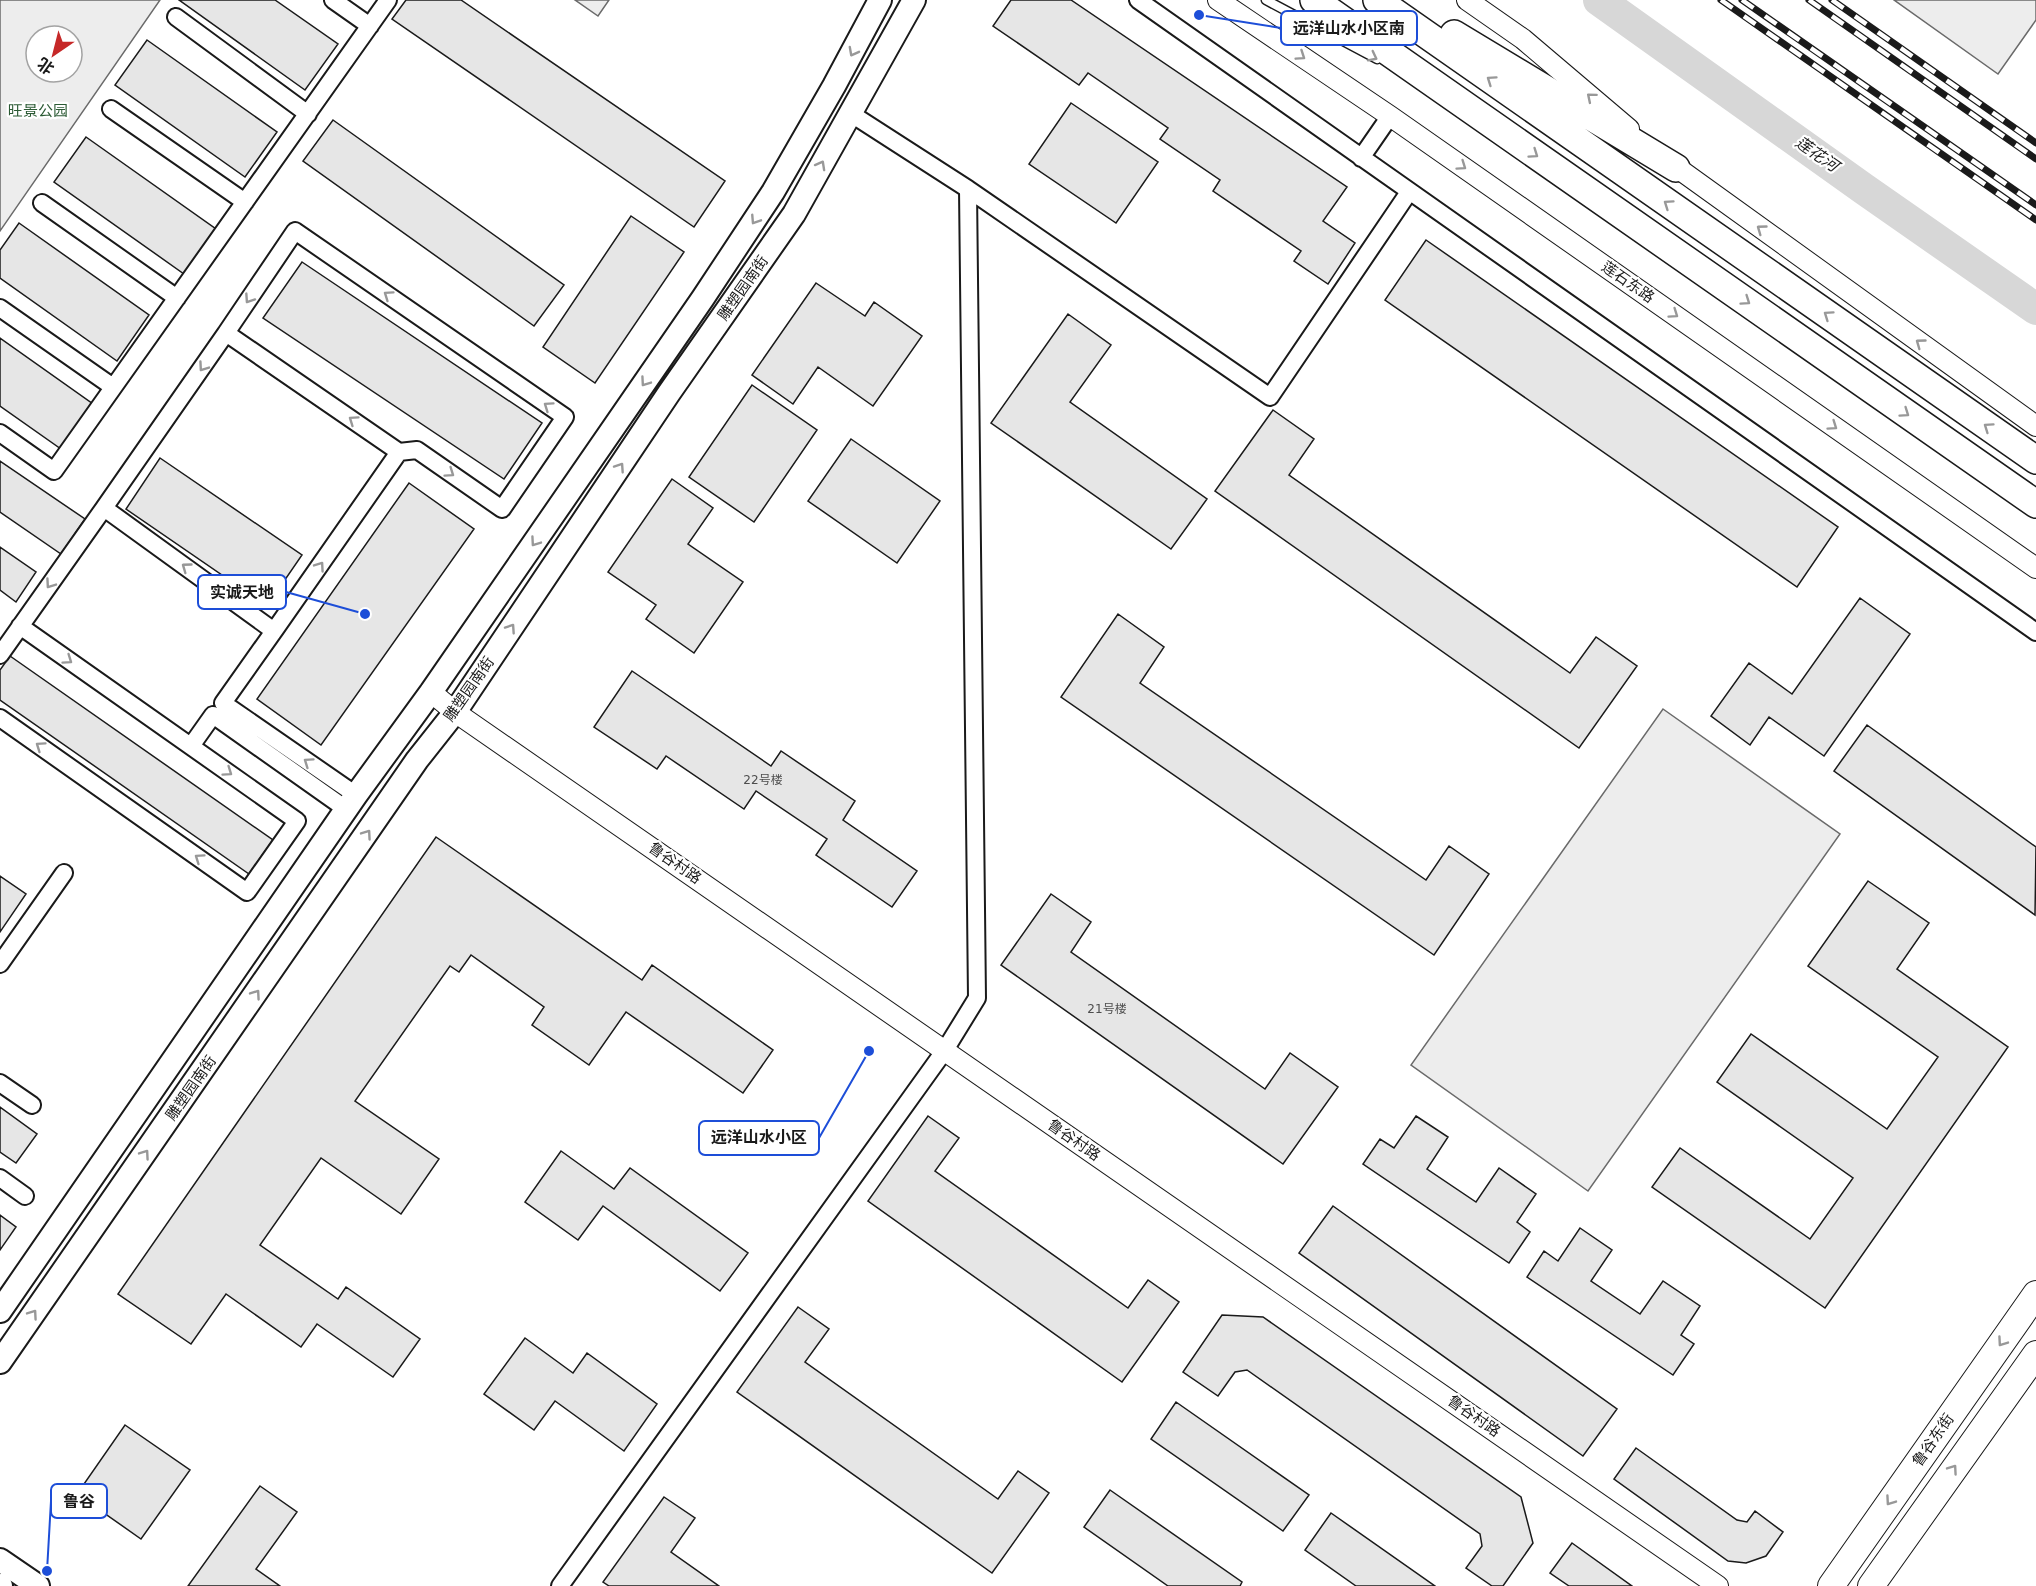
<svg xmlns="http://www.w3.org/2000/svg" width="2036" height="1586" viewBox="0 0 2036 1586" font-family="'DejaVu Sans','Noto Sans SC',sans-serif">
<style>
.built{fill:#ededed;stroke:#6a6a6a;stroke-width:1.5;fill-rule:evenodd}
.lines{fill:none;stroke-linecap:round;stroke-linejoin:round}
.river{stroke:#d7d7d7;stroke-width:32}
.building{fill:#e6e6e6;stroke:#1a1a1a;stroke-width:1.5}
.service-casing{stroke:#1a1a1a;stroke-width:11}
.minor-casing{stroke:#1a1a1a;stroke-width:20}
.tertiary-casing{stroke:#1a1a1a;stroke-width:22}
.secondary-casing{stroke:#1a1a1a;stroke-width:26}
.primary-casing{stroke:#1a1a1a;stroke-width:28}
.trunk-casing{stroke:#1a1a1a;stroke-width:30}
.service{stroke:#fff;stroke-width:8}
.minor{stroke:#fff;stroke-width:16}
.tertiary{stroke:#fff;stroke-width:20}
.secondary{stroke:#fff;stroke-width:22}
.primary{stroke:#fff;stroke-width:26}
.trunk{stroke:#fff;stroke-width:27}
.rail-casing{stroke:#1a1a1a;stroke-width:7}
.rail{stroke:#fff;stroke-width:4.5;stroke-dasharray:14;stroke-linecap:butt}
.oneway{stroke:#989898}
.labels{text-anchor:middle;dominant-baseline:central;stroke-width:4.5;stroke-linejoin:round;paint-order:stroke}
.number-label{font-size:12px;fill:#4d4d4d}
.park-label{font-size:15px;fill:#2b5a34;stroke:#fff}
.street-label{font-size:15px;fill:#1a1a1a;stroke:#fff}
.water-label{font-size:16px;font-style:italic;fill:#1a1a1a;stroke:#fff}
.leader{fill:none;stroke:#1d4ed8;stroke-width:2}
.callout-dot{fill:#1d4ed8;stroke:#fff;stroke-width:2}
.callout{fill:#fff;stroke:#1d4ed8;stroke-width:2}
.callout-label{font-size:16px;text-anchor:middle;font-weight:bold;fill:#1a1a1a}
</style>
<rect width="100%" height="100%" fill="#fff"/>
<path class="built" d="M0 0H160L0 231ZM36 36H72V72H36Z
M575 0H609L598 16Z
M1894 0H2036V20L1998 74Z
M1663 709 1840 834 1588 1191 1411 1065Z"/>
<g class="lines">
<path class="river" d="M1599 0 1864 189 2036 309"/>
</g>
<path class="building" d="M179 0H275L338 44 305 90Z
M406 0H461L725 181 694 227 392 19Z
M1011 0H1071L1347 187 1323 221 1355 243 1328 284 1294 261 1301 251 1213 191 1220 180 1160 139 1168 128 1088 73 1079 85 993 26Z
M147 40 277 132 245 177 115 85Z
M1071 103 1158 162 1116 223 1029 164Z
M333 120 564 285 534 326 303 161Z
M86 137 216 229 184 274 54 182Z
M631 216 684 252 595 383 543 347Z
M19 223 149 315 117 361 0 278V250Z
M1426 240 1838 527 1797 587 1385 300Z
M302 262 542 423 504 479 263 318Z
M816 283 865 316 874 302 922 336 873 406 818 367 793 404 752 375Z
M1068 314 1111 345 1070 402 1207 499 1171 549 991 423Z
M0 338 93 404 61 449 0 406Z
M752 385 817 430 754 522 689 477Z
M1273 410 1314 439 1289 475 1570 673 1596 637 1637 666 1579 748 1215 491Z
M851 439 940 501 897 563 808 501Z
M160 458 302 555 267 606 126 509Z
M0 461 85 519 61 554 0 512Z
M672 479 713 508 688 544 743 582 694 653 646 619 656 605 608 572Z
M409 483 474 529 321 745 257 699Z
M0 547 36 572 16 602 0 590Z
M1860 598 1910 634 1824 756 1769 717 1750 745 1711 716 1749 663 1792 694Z
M1118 614 1164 647 1140 683 1426 880 1449 846 1489 874 1434 955 1061 697Z
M10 656 273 840 249 874 0 700V670Z
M632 671 771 766 781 751 855 801 843 820 917 871 892 907 816 855 827 839 756 791 744 809 666 756 657 769 594 727Z
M1867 725 2036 847 2035 915 1834 771Z
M436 837 642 980 652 965 773 1050 743 1093 626 1012 589 1065 532 1025 544 1007 471 955 459 972 450 966 355 1101 439 1159 401 1214 321 1158 260 1245 338 1299 346 1287 420 1339 393 1377 317 1324 301 1347 226 1294 191 1344 118 1294Z
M0 876 26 894 0 932Z
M1868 881 1929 923 1897 969 2008 1047 1825 1308 1652 1187 1680 1148 1810 1239 1853 1178 1717 1082 1751 1034 1887 1129 1938 1057 1808 966Z
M1051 894 1091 922 1071 952 1265 1089 1290 1053 1338 1087 1283 1164 1001 965Z
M0 1107 37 1134 16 1163 0 1152Z
M928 1116 959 1138 935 1171 1128 1308 1148 1280 1179 1302 1122 1382 868 1201Z
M1416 1116 1448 1137 1427 1169 1476 1202 1499 1168 1536 1194 1517 1222 1530 1232 1509 1263 1363 1164 1380 1139 1394 1148Z
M561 1151 614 1189 630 1168 748 1253 720 1291 603 1206 578 1240 525 1202Z
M1333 1206 1617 1409 1583 1456 1299 1253Z
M0 1215 16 1227 0 1250Z
M1580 1228 1612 1250 1591 1281 1640 1314 1663 1281 1700 1306 1681 1335 1694 1344 1673 1375 1527 1277 1544 1251 1558 1261Z
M798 1307 829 1329 805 1362 998 1499 1018 1471 1049 1493 992 1573 737 1392Z
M1222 1315 1263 1317 1521 1497 1533 1543 1503 1586H1492L1466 1568 1482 1546 1480 1534 1247 1370 1235 1372 1218 1396 1183 1372Z
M525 1338 573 1373 587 1353 657 1404 624 1451 555 1401 534 1430 484 1394Z
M1176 1402 1309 1495 1283 1531 1151 1439Z
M125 1425 190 1470 141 1539 77 1494Z
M1636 1448 1737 1520 1747 1522 1755 1511 1783 1532 1766 1556 1746 1563 1728 1561 1614 1479Z
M260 1486 297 1512 256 1569 280 1586H188Z
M1110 1490 1242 1582 1240 1586H1168L1084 1527Z
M664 1497 695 1518 671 1552 719 1586H609L603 1582Z
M1331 1513 1435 1586H1356L1305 1550Z
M1572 1543 1632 1586H1569L1550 1573Z"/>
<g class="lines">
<defs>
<path id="service" d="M1266 0 1377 59"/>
<path id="minor" d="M333 0 370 26
M1138 0 2036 632
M176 17 308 114
M111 109 245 202
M850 113 968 189 1270 397 1409 192
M1361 158 1390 116
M42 203 177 298
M0 308 113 387
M226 333 295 231 565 417 502 509 417 450 399 452
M0 433 54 471 388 0
M104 508 226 333 399 452 274 631
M0 655 104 508 274 631 223 703 356 795
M0 718 247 892 297 821 20 626
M191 746 213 715 346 809
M0 964 64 873
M0 1083 32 1105
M0 1178 25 1196
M560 1586 945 1050 977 998 968 189"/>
<path id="tertiary" d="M1218 0 1390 116 2036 568
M1467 0 1523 39 1629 129
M1665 159 2036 426
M431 692 455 712 1718 1586"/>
<path id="secondary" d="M0 1311 356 795 431 692 703 298 773 192 834 86 880 0
M0 1362 417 760 455 712 669 393 794 214 914 0
M0 1560 38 1586
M0 1585 1 1586"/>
<path id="primary" d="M1831 1586 2036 1294
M1871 1586 2036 1354"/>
<path id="trunk" d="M1314 0 2036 504
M1377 0 2036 460
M1454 34 1676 168"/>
</defs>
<use href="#service" class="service-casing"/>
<use href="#minor" class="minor-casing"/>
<use href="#tertiary" class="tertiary-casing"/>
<use href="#secondary" class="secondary-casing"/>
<use href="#primary" class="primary-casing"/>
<use href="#trunk" class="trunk-casing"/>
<use href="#service" class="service"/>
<use href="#minor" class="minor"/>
<use href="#tertiary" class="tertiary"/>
<use href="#secondary" class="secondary"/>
<use href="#primary" class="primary"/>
<use href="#trunk" class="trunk"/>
<defs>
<path id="rail" d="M1721 0 2036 220
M1742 0 2036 205
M1809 0 2036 159
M1832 0 2036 143"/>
</defs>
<use href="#rail" class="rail-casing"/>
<use href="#rail" class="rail"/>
</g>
<defs><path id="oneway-chevron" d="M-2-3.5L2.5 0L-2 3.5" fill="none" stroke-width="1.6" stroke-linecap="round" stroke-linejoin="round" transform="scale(1.5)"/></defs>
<g class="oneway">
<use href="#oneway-chevron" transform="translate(853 52) rotate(118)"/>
<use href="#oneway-chevron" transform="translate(1301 56) rotate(34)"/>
<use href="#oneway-chevron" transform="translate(1373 57) rotate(27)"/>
<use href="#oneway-chevron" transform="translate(1491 80) rotate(-145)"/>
<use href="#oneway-chevron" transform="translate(1591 97) rotate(-140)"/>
<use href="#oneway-chevron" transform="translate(1534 154) rotate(35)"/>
<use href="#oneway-chevron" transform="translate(821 165) rotate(-61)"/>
<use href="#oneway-chevron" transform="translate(1462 166) rotate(35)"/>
<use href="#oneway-chevron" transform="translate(1668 204) rotate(-145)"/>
<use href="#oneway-chevron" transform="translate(755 220) rotate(123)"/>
<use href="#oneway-chevron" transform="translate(1761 229) rotate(-144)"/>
<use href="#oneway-chevron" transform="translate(388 295) rotate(-145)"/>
<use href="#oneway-chevron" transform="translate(249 299) rotate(124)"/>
<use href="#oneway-chevron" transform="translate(1746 301) rotate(35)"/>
<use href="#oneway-chevron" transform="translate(1674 314) rotate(35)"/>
<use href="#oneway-chevron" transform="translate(1828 315) rotate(-145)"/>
<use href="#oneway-chevron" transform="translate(1920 343) rotate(-144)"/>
<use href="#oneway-chevron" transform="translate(203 367) rotate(125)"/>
<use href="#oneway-chevron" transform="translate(645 382) rotate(125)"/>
<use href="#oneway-chevron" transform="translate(548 406) rotate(-145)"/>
<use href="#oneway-chevron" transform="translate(1905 413) rotate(35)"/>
<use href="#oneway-chevron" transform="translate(353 420) rotate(-145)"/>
<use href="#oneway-chevron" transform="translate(1833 426) rotate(35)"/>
<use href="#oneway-chevron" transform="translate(1988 427) rotate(-145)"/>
<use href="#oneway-chevron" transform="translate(620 467) rotate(-56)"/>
<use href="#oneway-chevron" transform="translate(450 473) rotate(35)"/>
<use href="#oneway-chevron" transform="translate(535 542) rotate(125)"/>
<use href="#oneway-chevron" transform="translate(320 566) rotate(-55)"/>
<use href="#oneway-chevron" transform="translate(186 567) rotate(-144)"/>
<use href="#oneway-chevron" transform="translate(50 584) rotate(125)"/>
<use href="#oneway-chevron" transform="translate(511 628) rotate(-56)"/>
<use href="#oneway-chevron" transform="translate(68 660) rotate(35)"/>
<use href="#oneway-chevron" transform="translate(40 746) rotate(-145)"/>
<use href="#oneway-chevron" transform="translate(308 762) rotate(-145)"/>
<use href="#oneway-chevron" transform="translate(228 772) rotate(35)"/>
<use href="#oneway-chevron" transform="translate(367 834) rotate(-55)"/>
<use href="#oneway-chevron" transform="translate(199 858) rotate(-145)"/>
<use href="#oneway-chevron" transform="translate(256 994) rotate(-55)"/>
<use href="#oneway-chevron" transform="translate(145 1154) rotate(-55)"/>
<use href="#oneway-chevron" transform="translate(33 1314) rotate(-55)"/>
<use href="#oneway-chevron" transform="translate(2002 1342) rotate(125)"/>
<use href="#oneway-chevron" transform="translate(1953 1469) rotate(-55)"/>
<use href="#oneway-chevron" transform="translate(1890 1501) rotate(125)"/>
</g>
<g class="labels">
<g class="number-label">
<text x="763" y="780">22号楼</text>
<text x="1107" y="1009">21号楼</text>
</g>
<g class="park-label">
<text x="38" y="111">旺景公园</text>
</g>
<g class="street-label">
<text transform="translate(1628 282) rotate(35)">莲石东路</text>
<text transform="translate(743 288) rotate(-55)">雕塑园南街</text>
<text transform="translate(469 689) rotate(-55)">雕塑园南街</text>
<text transform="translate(675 863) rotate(35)">鲁谷村路</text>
<text transform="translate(191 1088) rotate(-55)">雕塑园南街</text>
<text transform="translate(1074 1140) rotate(35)">鲁谷村路</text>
<text transform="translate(1474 1416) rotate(35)">鲁谷村路</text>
<text transform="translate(1933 1440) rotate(-55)">鲁谷东街</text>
</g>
<g class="water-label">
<text transform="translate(1817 154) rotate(35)">莲花河</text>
</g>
</g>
<path class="leader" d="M1199 15L1281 28M365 614L286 592M869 1051L819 1138M47 1571L51 1501"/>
<g class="callout-dot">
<circle cx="1199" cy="15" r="6"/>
<circle cx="365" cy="614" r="6"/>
<circle cx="869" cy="1051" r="6"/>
<circle cx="47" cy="1571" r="6"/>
</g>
<g class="callout">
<rect x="1281" y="11" width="136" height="34" rx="6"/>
<rect x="198" y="575" width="88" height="34" rx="6"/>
<rect x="699" y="1121" width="120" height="34" rx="6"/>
<rect x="51" y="1484" width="56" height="34" rx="6"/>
</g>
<g class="callout-label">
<text x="1349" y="34">远洋山水小区南</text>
<text x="242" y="598">实诚天地</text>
<text x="759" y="1143">远洋山水小区</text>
<text x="79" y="1507">鲁谷</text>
</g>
<g transform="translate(54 54) rotate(215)"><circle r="28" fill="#ffffff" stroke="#a3a3a3" stroke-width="1.5"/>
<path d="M0-4.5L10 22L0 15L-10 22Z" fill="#c62828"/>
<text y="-9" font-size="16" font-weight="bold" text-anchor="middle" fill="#1a1a1a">北</text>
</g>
</svg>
